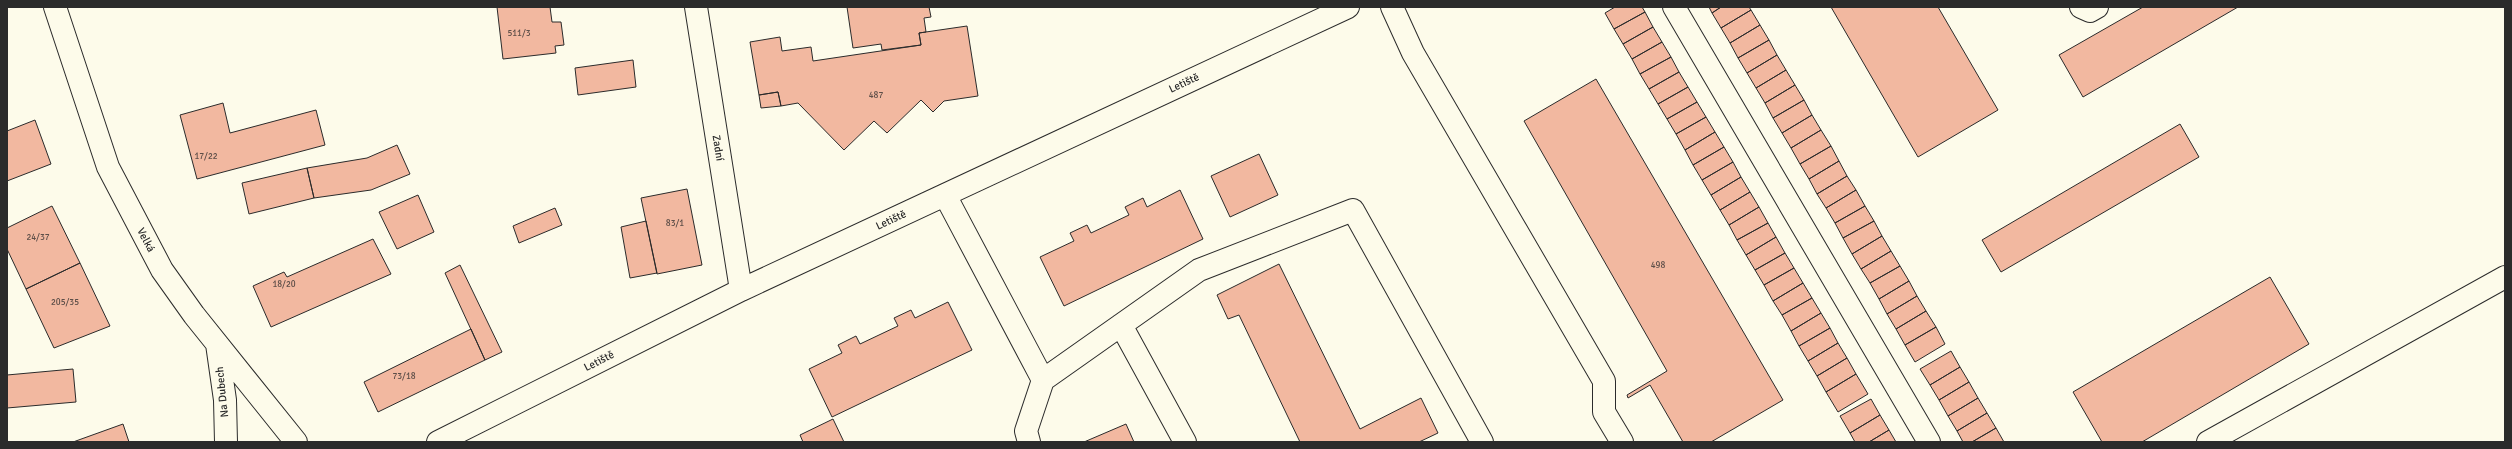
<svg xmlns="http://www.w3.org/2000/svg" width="2512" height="449" viewBox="0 0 2512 449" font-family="Signika,sans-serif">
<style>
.building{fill:#f2b8a0;stroke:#2b2b2b}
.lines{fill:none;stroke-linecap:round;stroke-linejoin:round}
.minor-casing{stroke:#2b2b2b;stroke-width:24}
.minor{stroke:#fdfbea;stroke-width:22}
.labels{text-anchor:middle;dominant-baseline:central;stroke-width:3;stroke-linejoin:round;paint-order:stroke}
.number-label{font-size:9px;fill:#5d4e48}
.street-label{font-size:11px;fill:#2b2b2b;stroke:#fdfbea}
</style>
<rect width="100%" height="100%" fill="#fdfbea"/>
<path class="building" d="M497 7H550L552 22H561L564 45 555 46 556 53 503 59Z
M847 7H929L931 17 924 18 926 32 919 33 921 45 882 50 881 44 853 48Z
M1615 7H1642L1645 12 1614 29 1605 13Z
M1709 7H1721L1712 13Z
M1721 7H1749L1751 10 1721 28 1712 13Z
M1831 7H1938L1998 110 1918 157Z
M2143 7H2238L2083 97 2059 55Z
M1751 10 1760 25 1730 43 1721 28Z
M1645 12 1653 27 1623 44 1614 29Z
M1760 25 1769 40 1738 58 1730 43Z
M967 26 978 96 944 101 933 112 921 100 887 133 874 121 844 150 798 103 781 106 778 92 759 95 750 42 780 37 782 51 811 47 813 61 921 45 919 33Z
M1653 27 1662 42 1632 59 1623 44Z
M1769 40 1777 55 1747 73 1738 58Z
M1662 42 1671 57 1640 74 1632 59Z
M1777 55 1786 70 1756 88 1747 73Z
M1671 57 1679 72 1649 89 1640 74Z
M633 60 636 87 578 95 575 68Z
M1786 70 1795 85 1765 103 1756 88Z
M1679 72 1688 87 1658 104 1649 89Z
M1596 79 1783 400 1711 442H1683L1650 385 1628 398 1627 395 1667 371 1524 121Z
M1795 85 1804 100 1773 118 1765 103Z
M1688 87 1697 102 1667 119 1658 104Z
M778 92 781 106 761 108 759 95Z
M1804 100 1812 115 1782 133 1773 118Z
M1697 102 1706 117 1676 134 1667 119Z
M223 103 230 133 316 110 325 145 197 179 180 115Z
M1812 115 1821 130 1791 148 1782 133Z
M1706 117 1715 132 1685 150 1676 134Z
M35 120 51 164 7 181V131Z
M2180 124 2199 157 2001 272 1982 240Z
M1821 130 1831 146 1800 164 1791 148Z
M1715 132 1724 147 1693 165 1685 150Z
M397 145 410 174 371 190 314 198 307 168 367 158Z
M1831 146 1839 161 1809 179 1800 164Z
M1724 147 1733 162 1702 180 1693 165Z
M1259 154 1278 195 1230 217 1211 176Z
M1839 161 1847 176 1817 194 1809 179Z
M1733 162 1741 177 1711 195 1702 180Z
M307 168 314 198 249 214 242 183Z
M1847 176 1856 190 1826 208 1817 194Z
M1741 177 1750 192 1720 210 1711 195Z
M687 189 702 265 657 274 641 198Z
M1180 190 1203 239 1064 306 1040 257 1074 241 1070 233 1087 225 1091 233 1129 215 1125 207 1143 198 1147 207Z
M1856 190 1865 206 1835 223 1826 208Z
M1750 192 1759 207 1729 225 1720 210Z
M418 195 434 232 397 249 379 212Z
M52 206 80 263 26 289 7 249V228Z
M1865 206 1874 221 1843 238 1835 223Z
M1759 207 1768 223 1737 240 1729 225Z
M555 208 562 225 519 243 513 226Z
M646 221 657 273 630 278 621 227Z
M1874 221 1882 236 1852 254 1843 238Z
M1768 223 1776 237 1746 255 1737 240Z
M1882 236 1891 251 1861 269 1852 254Z
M1776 237 1785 253 1755 270 1746 255Z
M373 239 391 274 271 327 253 286 284 272 287 277Z
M1891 251 1900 266 1870 283 1861 269Z
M1785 253 1794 268 1764 285 1755 270Z
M80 263 110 326 54 348 26 289Z
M1279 264 1360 429 1421 398 1438 433 1419 442H1300L1239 315 1228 319 1217 295Z
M460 265 502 352 485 360 445 273Z
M1900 266 1909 281 1879 299 1870 283Z
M1794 268 1803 283 1773 301 1764 285Z
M2270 277 2309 344 2142 442H2102L2073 392Z
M1909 281 1917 296 1887 314 1879 299Z
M1803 283 1812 298 1782 315 1773 301Z
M1917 296 1926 311 1896 329 1887 314Z
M1812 298 1821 313 1791 331 1782 315Z
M948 302 972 350 832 417 809 369 842 353 838 345 856 336 860 344 898 326 894 318 911 310 915 318Z
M1926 311 1936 327 1905 345 1896 329Z
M1821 313 1830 328 1799 346 1791 331Z
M1936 327 1945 344 1915 362 1905 345Z
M1830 328 1838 343 1808 361 1799 346Z
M471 329 485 360 378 412 364 382Z
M1838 343 1847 358 1817 376 1808 361Z
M1951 351 1960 367 1930 385 1920 369Z
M1847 358 1856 374 1826 392 1817 376Z
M1960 367 1969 382 1939 400 1930 385Z
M73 369 76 402 7 408V375Z
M1856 374 1868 394 1838 412 1826 392Z
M1969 382 1978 398 1948 416 1939 400Z
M1978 398 1987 413 1957 431 1948 416Z
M1871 399 1880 415 1850 433 1840 416Z
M1987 413 1996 428 1972 442H1963L1957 431Z
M1880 415 1889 430 1869 442H1855L1850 433Z
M833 419 844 442H803L800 435Z
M123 424 129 442H73Z
M1126 424 1134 442H1084Z
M1996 428 2004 442H1972Z
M1889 430 1896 442H1869Z"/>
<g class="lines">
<defs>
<path id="minor" d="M55 7 108 167 162 270 194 315 296 442
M696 7 741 290
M1392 7 1413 53 1604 381V412L1622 442
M1674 7 1929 442
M2081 7 2090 11 2097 7
M945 195 1043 380 1026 431 1029 442
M1121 325 1185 442
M217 344 225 400 226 442
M1043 380 1199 270 1353 210 1482 442
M438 442 741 290 1348 7
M2208 442 2505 277"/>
</defs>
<use href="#minor" class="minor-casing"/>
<use href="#minor" class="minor"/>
</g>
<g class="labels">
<g class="number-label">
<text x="519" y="33">511/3</text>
<text x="876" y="95">487</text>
<text x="206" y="156">17/22</text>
<text x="675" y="223">83/1</text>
<text x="38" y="237">24/37</text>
<text x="1658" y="265">498</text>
<text x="284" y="284">18/20</text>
<text x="65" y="302">205/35</text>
<text x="404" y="376">73/18</text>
</g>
<g class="street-label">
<text transform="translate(1184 83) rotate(-25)">Letiště</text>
<text transform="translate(718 148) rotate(81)">Zadní</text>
<text transform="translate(891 220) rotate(-25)">Letiště</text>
<text transform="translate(146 240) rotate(62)">Velká</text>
<text transform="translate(599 361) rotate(-27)">Letiště</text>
<text transform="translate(222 392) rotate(-96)">Na Dubech</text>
</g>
</g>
<rect width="2512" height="449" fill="none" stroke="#2b2b2b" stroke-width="16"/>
</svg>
